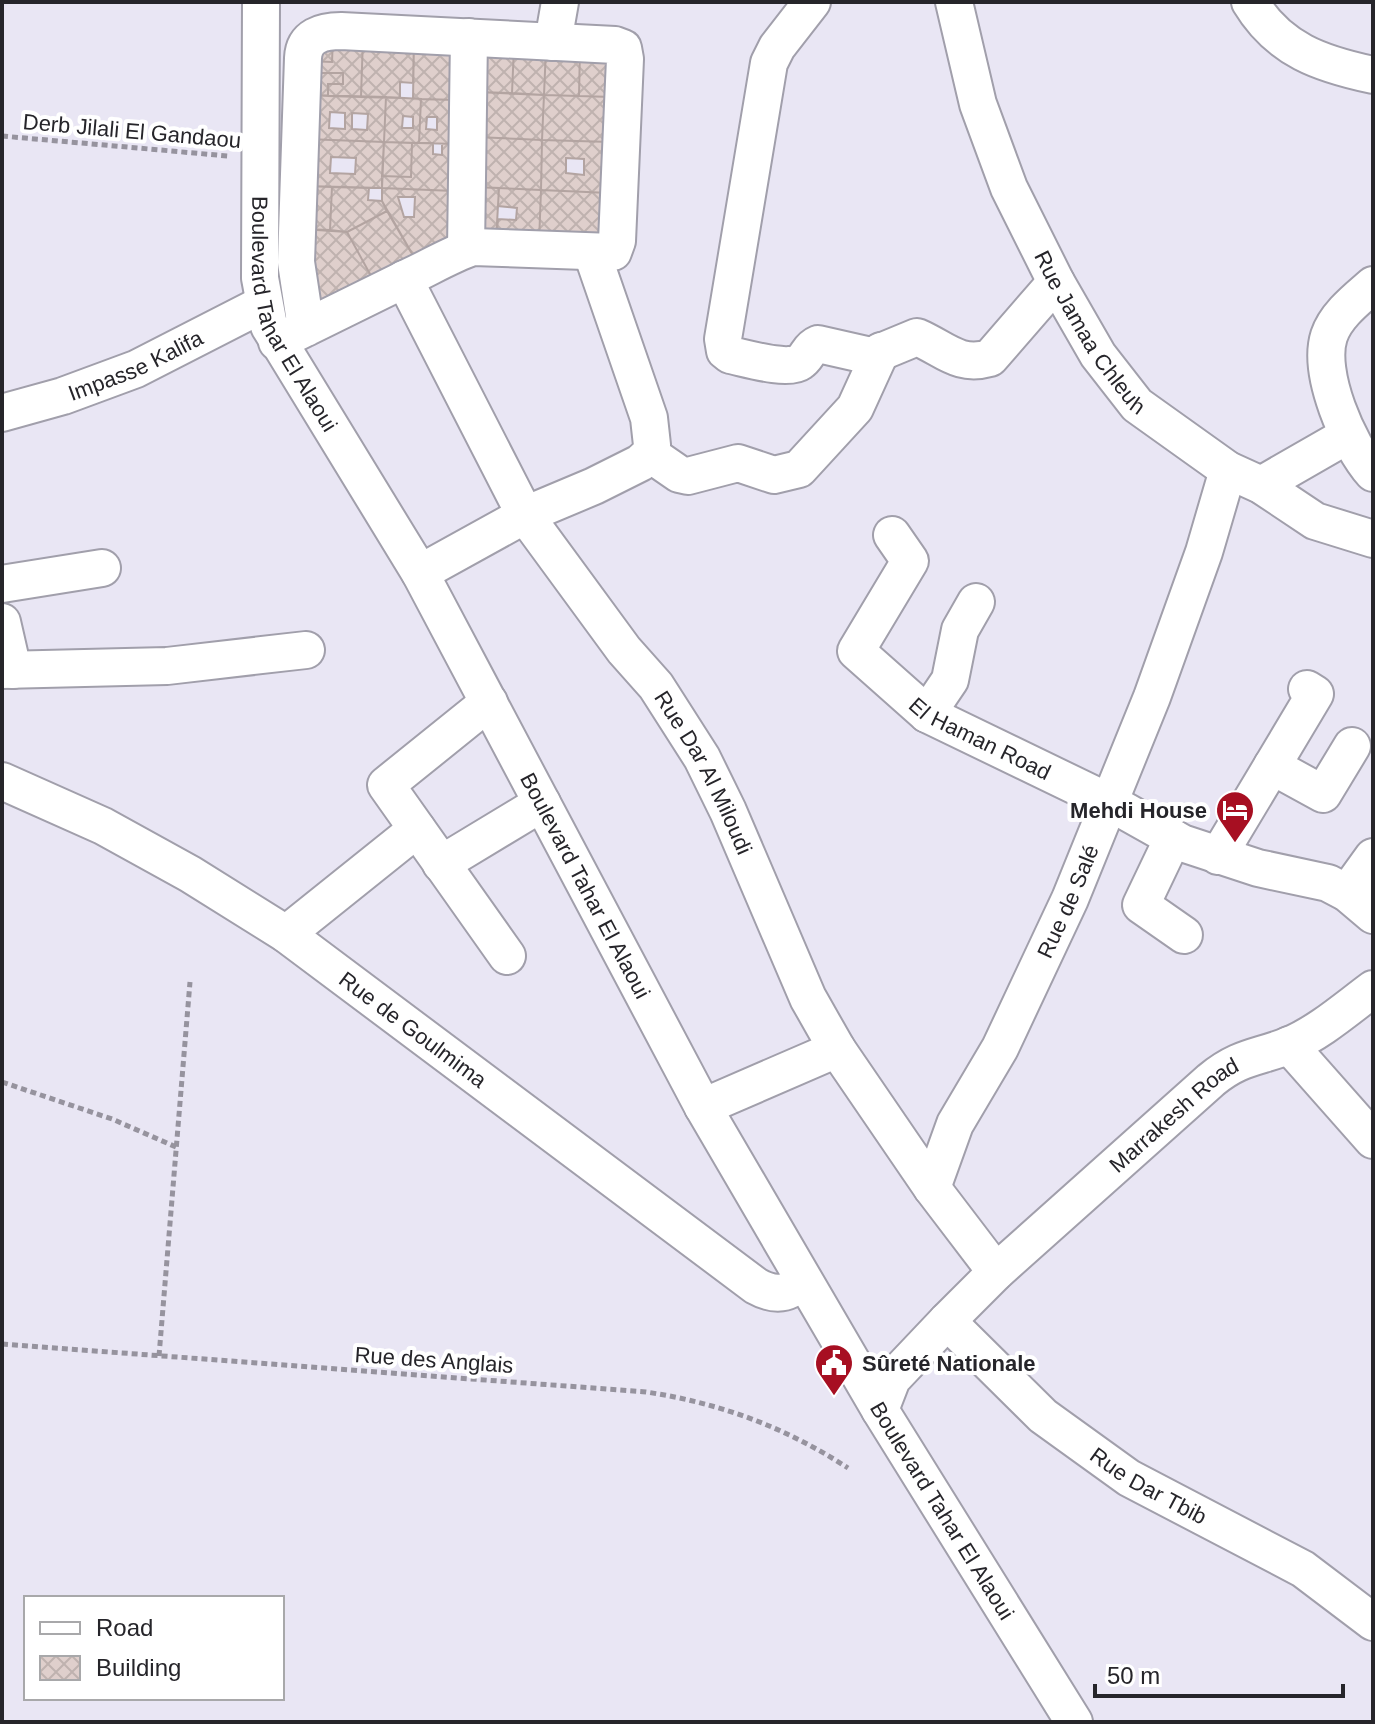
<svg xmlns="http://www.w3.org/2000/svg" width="1375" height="1724" viewBox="0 0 1375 1724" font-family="Helvetica,sans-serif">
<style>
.building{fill:url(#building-cross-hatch);stroke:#b3a4a1;stroke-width:2;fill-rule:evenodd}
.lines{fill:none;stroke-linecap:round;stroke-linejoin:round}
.minor-casing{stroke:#a19fab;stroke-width:40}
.path{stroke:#96939e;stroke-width:5;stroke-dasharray:6 4;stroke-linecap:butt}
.minor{stroke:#fff;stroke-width:36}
.labels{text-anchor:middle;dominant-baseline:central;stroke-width:8;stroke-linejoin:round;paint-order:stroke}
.street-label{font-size:22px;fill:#26252a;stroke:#fff}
.poi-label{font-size:22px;font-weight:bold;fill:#26252a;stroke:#fff;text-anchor:end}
</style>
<defs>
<pattern id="building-cross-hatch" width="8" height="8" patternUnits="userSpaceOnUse" patternTransform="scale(2)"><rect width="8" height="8" fill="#dfcfcc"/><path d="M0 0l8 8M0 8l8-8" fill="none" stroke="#bfb2af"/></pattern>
</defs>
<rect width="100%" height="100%" fill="#e9e6f4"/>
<path class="building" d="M333 37 363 38 361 97 328 96V84H343V73H309V61L332 62Z
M333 37 332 62 309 61Z
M363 38 414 40 413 83 400 82V98L361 97Z
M414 40 459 41 458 100 413 99Z
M479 45 514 47 512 93 477 92Z
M514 47 546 48 544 95 512 93Z
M546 48 580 49 579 96 544 95Z
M580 49 613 61 612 97 579 96Z
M309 73H343V84H328V96L309 95Z
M477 92 544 95 542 140 476 137Z
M309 95 386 97 384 142 306 139ZM330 112 345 113V129L329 128ZM352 113 368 114 367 130 352 129Z
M544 95 612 97 611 142 542 140Z
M386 97 421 99 419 143 384 142ZM403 116 413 117V128H402Z
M421 99 458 100 456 144 419 143ZM427 117H437V130L426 129Z
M476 137 542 140 541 190 474 187Z
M306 139 384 142 382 188 305 186ZM331 157 356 158 355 174 330 173Z
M542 140 611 142 609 193 541 190ZM566 158 584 159V175L566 173Z
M384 142 412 143 411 177 382 176Z
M412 143H433V154L442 155V144H456L454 191 382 188V176L411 177Z
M305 186 332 187 330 230 302 229Z
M332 187 369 188 368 200 382 201 387 211 347 232 330 230Z
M474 187 499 188 496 241 472 231Z
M382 188 454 191 453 245 418 264 382 201ZM398 197H415L414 217H404Z
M499 188 541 190 539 243 496 241 498 219 516 220 517 208 498 206Z
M541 190 609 193 606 247 539 243Z
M387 211 418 264 376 285 347 232Z
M302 229 347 232 376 285 319 314Z"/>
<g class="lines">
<defs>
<g id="minor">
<path id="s1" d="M261 2 260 278 269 326 420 573 703 1107 880 1410 1074 1722"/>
<path d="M812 2 777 47 769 63 723 339 725 351 730 355C745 358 788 371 800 362 808 357 808 348 818 344L871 356 917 337C945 349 958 367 990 358L1056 282"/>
<path id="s2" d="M954 2 978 104 1009 188 1056 282 1098 355 1137 405 1228 470 1261 485 1315 521 1373 539"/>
<path d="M1250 2C1279 50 1321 64 1373 75"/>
<path d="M553 42 560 2"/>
<path d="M466 249 469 37"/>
<path id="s3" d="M404 279 525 515 624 650 656 686 702 758 728 811 808 998 837 1049 932 1188 996 1272"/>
<path d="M1373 285C1357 299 1336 315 1329 336 1317 373 1348 445 1373 473"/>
<path d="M277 342C322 320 366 298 411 276 432 266 452 254 473 247L613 252 617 241 625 59 623 48 615 45 341 31C322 31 304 36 303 58L296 262 306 328"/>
<path id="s4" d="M2 413 63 396 136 369 263 304"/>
<path d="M650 454 679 474 688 476 738 463 774 475 799 469 855 408 881 351"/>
<path d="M1261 485 1348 435"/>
<path id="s5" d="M892 535 910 561 856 651 927 714 1109 802 1182 843 1258 868 1328 883 1347 893 1373 915"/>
<path d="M420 573 525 515 594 486 640 463 650 454 652 445 649 418 592 253"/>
<path d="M2 584 102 568"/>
<path d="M2 622 13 670"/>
<path d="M2 670 167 666 306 650"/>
<path d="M489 702 386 785 507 956"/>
<path d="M927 714 950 680 960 630 976 602"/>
<path d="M1272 766 1315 694 1307 689"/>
<path id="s6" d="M2 781 103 826 190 874 286 934 756 1286C774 1296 790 1296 802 1278"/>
<path d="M1173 838 1141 905 1184 935"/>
<path d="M1218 856 1272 766 1323 794 1352 746"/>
<path d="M441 864 542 803"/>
<path d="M1347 893 1373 857"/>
<path d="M286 934 417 829"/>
<path d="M1289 1045 1373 1140"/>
<path d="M703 1107 837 1049"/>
<path id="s7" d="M932 1188 955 1124 1000 1048 1070 899 1152 697 1204 552 1228 470"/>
<path id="s8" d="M947 1321 1043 1416 1129 1478 1303 1569 1373 1622"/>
<path id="s9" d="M880 1410 892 1379 947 1321 996 1272 1211 1080C1240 1056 1258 1058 1290 1045 1320 1032 1346 1009 1373 989"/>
</g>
</defs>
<use href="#minor" class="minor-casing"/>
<path class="path" d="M2 136 228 156
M2 1082 112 1119 176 1147
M2 1344 646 1392C720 1403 785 1427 848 1468
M159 1356 190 982"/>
<use href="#minor" class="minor"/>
</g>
<defs>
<symbol id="hotel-pin" viewBox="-11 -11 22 30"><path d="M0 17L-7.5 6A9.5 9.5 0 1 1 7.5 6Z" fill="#a70f22" stroke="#fff"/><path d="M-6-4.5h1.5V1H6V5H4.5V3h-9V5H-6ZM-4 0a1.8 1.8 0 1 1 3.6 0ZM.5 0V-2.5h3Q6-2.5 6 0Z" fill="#fff"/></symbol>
<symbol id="civic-pin" viewBox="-11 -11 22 30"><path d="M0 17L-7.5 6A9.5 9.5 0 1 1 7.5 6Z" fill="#a70f22" stroke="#fff"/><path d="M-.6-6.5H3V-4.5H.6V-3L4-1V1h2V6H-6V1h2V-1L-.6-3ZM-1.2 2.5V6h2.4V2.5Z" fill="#fff"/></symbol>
</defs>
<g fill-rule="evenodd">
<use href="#hotel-pin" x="1213" y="788" width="44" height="60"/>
<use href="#civic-pin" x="812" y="1341" width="44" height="60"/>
</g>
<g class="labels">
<g class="street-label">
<text transform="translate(132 131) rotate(5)">Derb Jilali El Gandaou</text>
<text stroke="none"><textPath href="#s1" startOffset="320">Boulevard Tahar El Alaoui</textPath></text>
<text stroke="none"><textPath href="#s2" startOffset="360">Rue Jamaa Chleuh</textPath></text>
<text stroke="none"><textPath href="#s4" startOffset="142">Impasse Kalifa</textPath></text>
<text stroke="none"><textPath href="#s5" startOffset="290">El Haman Road</textPath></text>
<text stroke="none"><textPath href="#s3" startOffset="580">Rue Dar Al Miloudi</textPath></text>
<text stroke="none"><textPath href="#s1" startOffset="968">Boulevard Tahar El Alaoui</textPath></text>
<text stroke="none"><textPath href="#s7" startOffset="318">Rue de Salé</textPath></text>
<text stroke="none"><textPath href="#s6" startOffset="482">Rue de Goulmima</textPath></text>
<text stroke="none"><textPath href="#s9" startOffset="420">Marrakesh Road</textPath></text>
<text transform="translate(434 1360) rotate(4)">Rue des Anglais</text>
<text stroke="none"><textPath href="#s8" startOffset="262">Rue Dar Tbib</textPath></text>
<text stroke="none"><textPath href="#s1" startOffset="1688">Boulevard Tahar El Alaoui</textPath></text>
</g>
<g class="poi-label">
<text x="1207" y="810">Mehdi House</text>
<text x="862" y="1363" text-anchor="start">Sûreté Nationale</text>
</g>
</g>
<rect width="1375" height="1724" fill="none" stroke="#26252a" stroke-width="8"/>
<rect x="24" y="1596" width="260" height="104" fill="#ffffff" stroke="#a8a8aa" stroke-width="2"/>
<rect x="40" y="1622" width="40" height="12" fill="#ffffff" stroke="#a8a8aa" stroke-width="2"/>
<text x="96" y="1636" font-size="24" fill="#26252a">Road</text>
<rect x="40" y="1656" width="40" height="24" fill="url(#building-cross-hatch)" stroke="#a8a8aa" stroke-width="2"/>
<text x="96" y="1676" font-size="24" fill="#26252a">Building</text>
<path d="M1095 1684v12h248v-12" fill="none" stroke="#26252a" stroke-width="4"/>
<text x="1107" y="1684" font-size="24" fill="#26252a" stroke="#ffffff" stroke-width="6" paint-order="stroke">50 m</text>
</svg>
